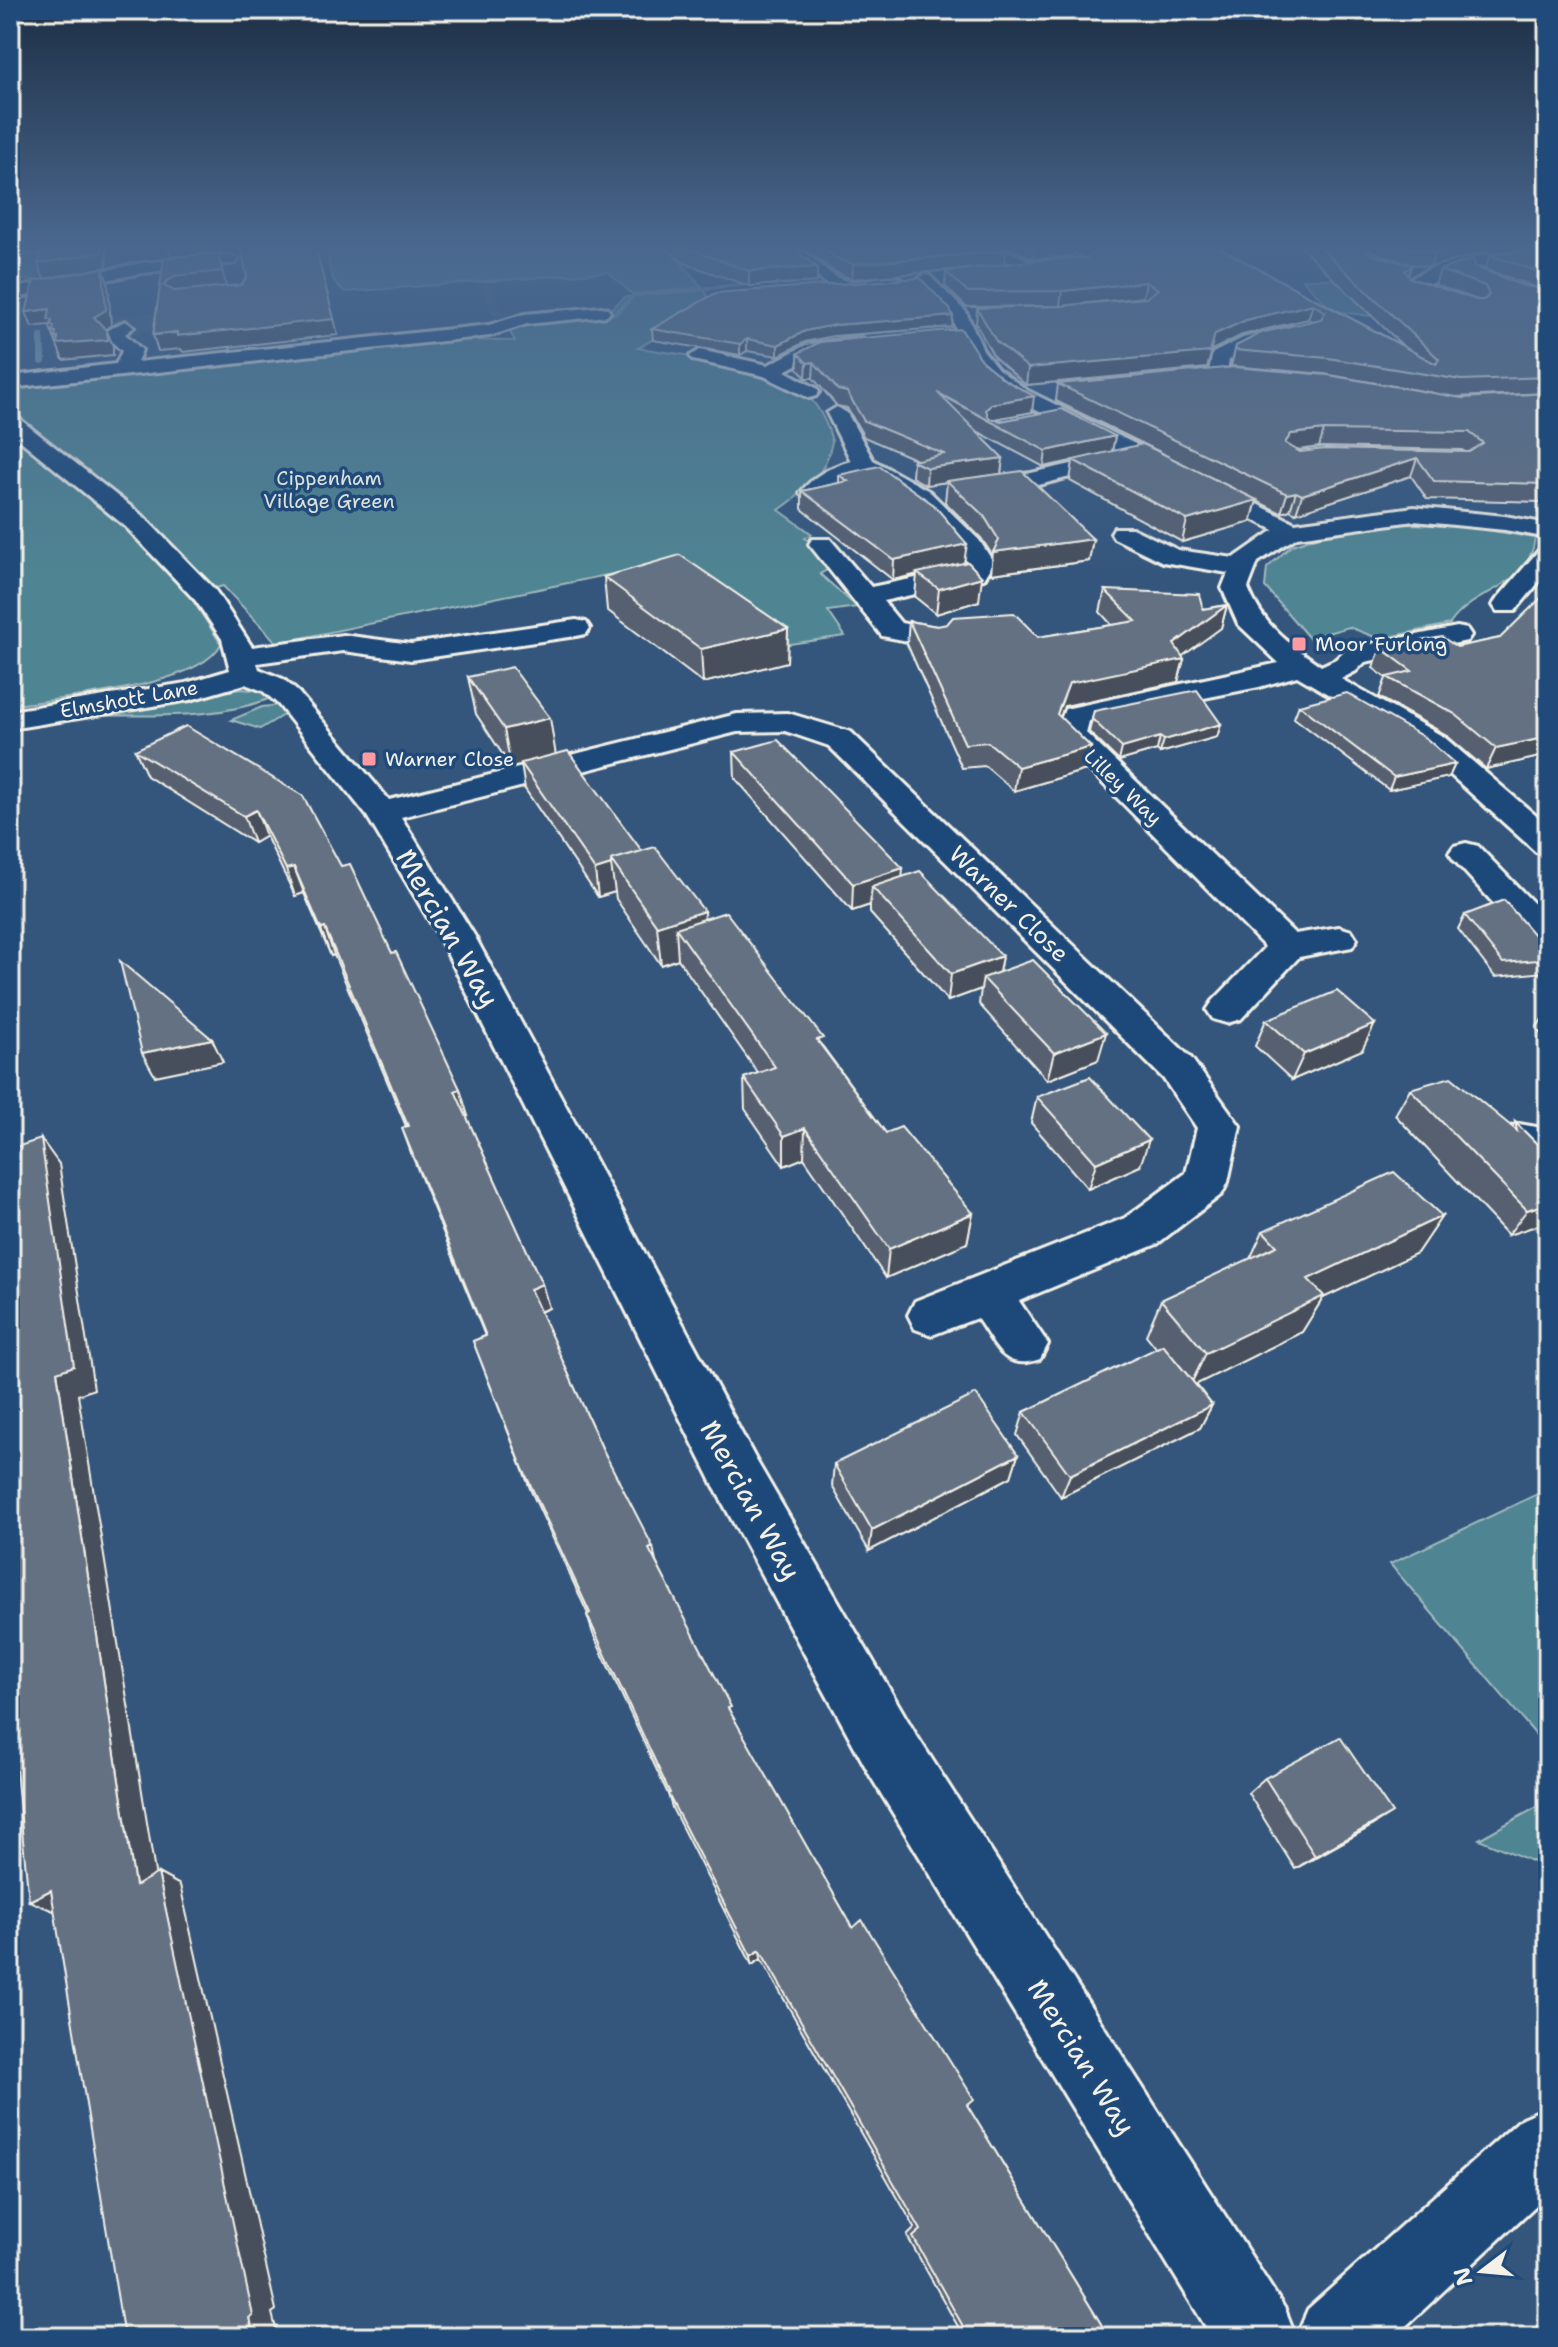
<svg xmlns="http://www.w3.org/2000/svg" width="1558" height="2347" viewBox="0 0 1558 2347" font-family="'Shantell Sans',sans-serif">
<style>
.built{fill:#425e7f}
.green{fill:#4f8492;stroke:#a2babd;stroke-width:2}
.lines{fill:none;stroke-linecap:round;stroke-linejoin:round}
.stream{fill:#88a8b9;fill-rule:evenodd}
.minor-casing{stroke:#f4f1e8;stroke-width:6}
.minor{fill:#1f4a7a;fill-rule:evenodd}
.wall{fill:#566171;stroke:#f4f1e8;stroke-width:2;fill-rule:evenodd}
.shaded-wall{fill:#464f5c;stroke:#f4f1e8;stroke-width:2}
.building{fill:#647183;stroke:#f4f1e8;stroke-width:2;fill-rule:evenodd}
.poi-dot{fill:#ff9aa2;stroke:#1f4a7a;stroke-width:3}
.labels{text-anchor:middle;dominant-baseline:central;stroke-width:7;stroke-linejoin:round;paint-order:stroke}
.far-park-label{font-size:20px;fill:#dbe1db;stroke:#1f4a7a}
.far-poi-label{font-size:20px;fill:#f4f1e8;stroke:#1f4a7a;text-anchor:start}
.far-street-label{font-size:20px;fill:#f4f1e8;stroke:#1f4a7a}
.street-label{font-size:24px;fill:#f4f1e8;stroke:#1f4a7a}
.near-street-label{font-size:28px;fill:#f4f1e8;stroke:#1f4a7a}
</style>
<rect width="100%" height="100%" fill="#34567d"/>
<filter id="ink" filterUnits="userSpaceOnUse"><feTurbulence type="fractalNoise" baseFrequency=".0125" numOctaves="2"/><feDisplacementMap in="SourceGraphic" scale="16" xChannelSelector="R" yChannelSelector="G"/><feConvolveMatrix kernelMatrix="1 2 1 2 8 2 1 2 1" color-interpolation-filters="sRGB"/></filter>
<g filter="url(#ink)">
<path class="built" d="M578 274 581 280 492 286 500 310 509 315 493 316 478 281Z
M160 312 158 328 134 334 147 359 119 362 125 346 106 332 104 317Z"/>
<path class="green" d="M327 246H657L669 249 703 288 633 295 608 272 346 292C328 282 329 264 327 246Z
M10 251 41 254 54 280H10Z
M1302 279H1361L1472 329 1333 311Z
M705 290 711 306 638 348C682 354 778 367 810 398 820 409 829 427 832 442 825 476 806 491 779 510L812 534 805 538 833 556 836 565 820 574 857 607 828 611 845 636 776 646 655 565 277 643 223 586 190 596 221 644C199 688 58 698 10 706V382L447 340 515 341 509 330 519 323 606 313 625 297Z
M1414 524 1470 527 1535 538C1529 590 1473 588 1450 624L1380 639 1349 627 1309 638 1265 587 1267 568 1292 545 1332 532 1366 525Z
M240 689 268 691 274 697C214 721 151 714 87 716Z
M280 705 285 714 260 729 231 720 262 707Z
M1548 1489V1749L1390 1564Z
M1548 1801V1868L1479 1839Z"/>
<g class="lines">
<path class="stream" d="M765 281 767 284 635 297 617 315 521 328 518 326 613 312 633 293Z
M41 333 44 335 46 363 42 365 38 363V335Z"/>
<defs>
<path id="minor" d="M776 246C814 246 816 271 844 280 862 286 891 269 907 283L898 288 835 290Z
M973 246H996L1035 263 1081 260 1084 258 1082 255 1059 246C1080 246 1089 242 1102 260L1084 270H1036L1027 275 982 280 974 275 976 271 1015 266Z
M1548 250V260L1478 267 1426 285 1465 298 1468 302 1465 306 1459 307 1406 290 1403 286C1431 256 1509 252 1548 250Z
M230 255 238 260 236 263 142 273 10 299V289L142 263Z
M924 275 930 276 966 312 983 350 998 369 1028 391 1295 523 1414 507 1505 516 1548 524V538L1505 530 1414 521 1297 537 1258 562 1248 588C1264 627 1287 642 1321 666L1336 659 1346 649 1457 627 1467 629 1471 635 1467 641 1365 662 1356 671 1341 679 1444 737 1548 826V855L1536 852 1423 750 1297 676 1259 687 1089 721 1086 733 1295 934 1339 927 1352 931 1357 939 1352 947 1299 957 1241 1019 1227 1023 1213 1019 1207 1010 1213 1001 1265 947 1055 735 1065 709 1279 663 1238 624 1222 588 1228 573 1163 562 1114 538 1111 533 1114 528H1132L1178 550 1234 558 1274 530 1136 460 1031 487 971 494 963 492 959 487 963 482 971 480 1031 473 1121 453 1014 399 984 377 964 351 952 318 916 280Z
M601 307 607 308 610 312 607 316 527 324 490 336 10 388V376L116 364 122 351 103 333 125 321 134 327 125 334 142 350 137 362 489 325 525 314Z
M1291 326 1298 328 1300 332 1298 336 1257 346 1229 360 1225 379 1218 381 1208 375 1213 353 1243 338Z
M857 337 864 339 866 343 864 347 818 354 785 371 816 388 819 392 816 396 809 398 764 376 693 360 690 356 700 350 768 365 806 345Z
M837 407 847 413 873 460 929 491 979 540 994 563 984 579 883 601 901 623 944 632 948 638 944 644 934 646 882 636 809 544 812 539H830L871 587 965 568 968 563C943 520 904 496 862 472L843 478 820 498H804L800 493C814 475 830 467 851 461L827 413Z
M10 415 17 417 144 517 215 590 252 647 343 635 411 644 576 620 586 622 590 628 586 634 576 636 411 660 343 651 257 663 259 669 283 679 298 692 389 800 737 714 788 713 851 732 1191 1058 1240 1126 1228 1182 1222 1194 1157 1244 1019 1301 1048 1344 1040 1359C1003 1372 996 1345 977 1318L932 1335 915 1329 908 1315 915 1301 1125 1218 1186 1173 1197 1128 1163 1078 829 746 785 731 737 732 401 817 474 935 756 1460 915 1733 1285 2309 1296 2337 1308 2309 1522 2118 1548 2107V2194L1394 2337H1212L871 1777 718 1494 438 935 367 816 278 704 263 691 245 684 190 700 10 729V711L186 683 230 670 222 639 196 601 126 527 10 432Z
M1548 547V571L1515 611H1497L1493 605 1497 599 1539 550Z
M1466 843 1478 846 1548 918V942L1526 939 1454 860 1449 853 1454 846Z
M1519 1124 1548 1129V1161L1504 1151 1498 1140 1504 1129Z"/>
</defs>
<use href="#minor" class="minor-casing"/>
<use href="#minor" class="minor"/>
</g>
<path class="wall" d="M663 246H790L817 282 749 286 684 263Z
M801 246H997L1004 264 1086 258 1098 252 1095 246H1216L1403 346 1300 246H1548L1482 253 1430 267 1405 263 1412 265 1408 276 1410 278 1477 300 1435 285 1440 270 1476 267 1521 285 1538 288 1485 269 1490 255 1548 249V393L1456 397 1462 398 1548 393V507L1540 502 1427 499 1411 476 1296 513 1290 510 1281 513 1257 501 1251 522 1182 542 1070 481 1073 461 1044 467 975 430 1003 458 1001 474 1093 539 1089 561 991 574 993 556 981 538 945 502 947 482 926 485 912 477 913 461 917 460 864 437 847 408 837 406 813 378H806L798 368V353L983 362 1032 412 993 419 1115 436 1112 451 1164 454 1056 401 1058 384 1434 393 1324 374 1231 366 1236 346 1312 321 1308 319 1242 335 1212 350 1207 368 1026 385 994 357 976 324 977 308 1062 306 1144 298 1060 306 966 307 945 286 946 272 985 267 852 279 835 272ZM1358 246 1402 262 1373 255ZM1319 447 1462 450 1465 452H1300L1297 450Z
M1004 246H1074L1073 256 1033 259Z
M953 316 952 327 833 336 805 342 778 356 747 351 740 355 653 340 652 329Z
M839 475 964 563 979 601 936 614 915 597 917 574 893 580 802 509V491L839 483Z
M604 577 788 629 787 662 703 683 607 610Z
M1105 590 1203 609 1227 605 1221 628 1182 656 1184 659 1178 682 1064 706 1060 717 1086 770 1014 791 985 766 962 768 907 644 909 621 937 626 1038 637 1112 625 1100 612Z
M1500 638 1548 755 1486 769 1445 734 1379 697 1386 678 1373 668 1381 648 1457 647Z
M468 677 556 754 642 851 823 1047 886 1133 973 1213 967 1243 886 1278 804 1158 784 1166 745 1109 744 1078 758 1073 678 959 661 965 616 899 615 892 598 897 525 789 521 764 511 767 476 714Z
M1299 705 1455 764 1449 777 1389 790 1294 718Z
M1094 711 1221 724 1217 737 1160 753 1157 750 1119 761 1089 732Z
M135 750 303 796 468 1116H466L542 1284 549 1308 540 1312 603 1450 657 1564 731 1714 853 1928 967 2105 1109 2337H964L907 2236 915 2228 761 1959 752 1965 672 1808 668 1794 593 1634 587 1615 588 1614 531 1491 473 1341 485 1336 411 1153 402 1128 406 1126 334 955 331 956 304 893 295 896 266 836 254 843 147 776Z
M734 752 903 877 1002 956 999 972 1098 1060 1047 1080 979 1004 981 989 948 1001 870 913V905L852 911 735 778Z
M1465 915 1548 951V968L1545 972 1495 977 1458 929Z
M1548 1011V1043L1536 1028Z
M1266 1020 1362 1050 1292 1080 1255 1046Z
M1410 1089 1512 1127 1515 1122 1548 1155V1222L1508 1235 1395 1115Z
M1037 1097 1140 1166 1088 1189 1031 1123Z
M1442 1216 1417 1253 1323 1298 1302 1332 1196 1384 1212 1405 1200 1428 1061 1497 1017 1435 1024 1412 1157 1349 1146 1335 1161 1300 1250 1259 1263 1231Z
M1548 1228V1240L1543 1235Z
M1018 1455 1011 1477 869 1551 832 1486 834 1464Z
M1265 1778 1370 1827 1295 1869 1248 1793Z"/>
<path class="shaded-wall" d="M10 246H50L52 251 10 258Z
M102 246H106L107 267 44 279 38 264Z
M168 246H220V253L171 257Z
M1034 246H1074L1073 256 1033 259Z
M1459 246H1548V248L1482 253 1430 267 1435 253Z
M1006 251 1004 265 852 279 853 264Z
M218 253 226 286 168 300 163 285 174 276Z
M817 267V282L749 286V271Z
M103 268 108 283 111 325 100 333 94 317Z
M1146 282 1143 297 1060 306 1062 291Z
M1313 304 1308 319 1242 335 1212 350 1207 368 1026 385 1028 368 1215 334 1246 320Z
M50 309 107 331 113 346V355L63 360 49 325 32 327 26 312Z
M953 316 952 327 833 336 805 342 778 356V345L805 331 834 325Z
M334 319 338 335 183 352 181 349 158 351 153 335Z
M747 339V351L740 355V344Z
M814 362 813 378H806L807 363Z
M1034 396 1032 412 989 420 986 410 991 404Z
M1324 430 1319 447 1286 452 1285 443 1291 434Z
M1115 436 1112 452 1044 467 1046 451Z
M1003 458 1001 474 926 485 927 468Z
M1417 458 1411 476 1296 513 1302 495Z
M1296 492 1290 510 1281 513 1287 494Z
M1257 500 1251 522 1182 542 1187 520Z
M1093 539 1089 561 991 574 993 552Z
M967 544 964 563 893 580 894 560Z
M982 577 979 601 936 614 939 589Z
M1227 605 1221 628 1177 660 1184 659 1178 682 1064 706 1053 737 1057 714 1069 683 1174 644Z
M788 629 787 662 703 683 701 649Z
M550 718 556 756 511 767 504 729Z
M1221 724 1217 737 1160 753 1164 740Z
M1160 737 1157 750 1119 761 1122 748Z
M1548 737V755L1486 769 1496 748Z
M1091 747 1086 770 1014 791 1018 767Z
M1455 764 1449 777 1389 790 1394 777Z
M256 810 266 836 254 843 244 816Z
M611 865 615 892 598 897 595 870Z
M294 867 304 893 295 896 286 869Z
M903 868 901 895 872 887 870 905 852 911 853 884Z
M704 911 706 950 676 928 678 959 661 965 657 926Z
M325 928 334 955 331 956 321 929Z
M1002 956 997 983 983 978 981 989 948 1001 951 974Z
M1375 1024 1362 1050 1292 1080 1304 1054Z
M1106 1033 1098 1060 1047 1080 1054 1053Z
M212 1039 223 1062 155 1076 142 1053Z
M460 1089 468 1116 463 1117 455 1091Z
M805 1128 804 1158 784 1166V1136Z
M41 1139 59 1164 94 1389 78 1395 159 1897 135 1886 57 1372Z
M1149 1140 1140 1166 1088 1189 1096 1163Z
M1548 1203V1222L1508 1235 1527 1210Z
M973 1213 967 1243 886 1278 889 1249Z
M1442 1216 1417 1253 1323 1298 1302 1332 1189 1388 1206 1353 1308 1279Z
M542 1284 549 1308 536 1313 530 1289Z
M1212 1405 1200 1428 1061 1497 1070 1475Z
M1018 1455 1011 1477 869 1551 872 1530Z
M653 1547 657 1567 649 1549Z
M1392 1813 1370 1827 1295 1869 1315 1856Z
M158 1873 180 1885 276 2310 272 2313 278 2337H254Z
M51 1890 56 1912 29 1901Z
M760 1950 761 1959 752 1965 751 1956Z"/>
<path class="building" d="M43 246H102V252L38 264Z
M240 246H315L334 319 177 336V332L153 335 164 258 218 253 222 271 174 276 163 285 174 291 241 285 247 277Z
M681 246H790L817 267 749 271Z
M820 246H997L1006 251 853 264 836 258Z
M1107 246H1216L1436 364 1439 359 1319 246H1358L1373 255 1412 265 1405 271 1410 278 1477 300H1484L1489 295 1485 286 1440 270 1473 259 1476 267 1521 285 1548 290V377L1461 380 1328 358 1235 350 1236 346 1261 333 1321 319 1325 312 1313 304 1246 320 1215 334 1210 352 1028 368 996 341 977 308 1062 306 1146 298 1158 289 1146 282 1062 291 968 292 946 272 1037 260 1086 258Z
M1403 246H1459L1435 253Z
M1548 249V275L1490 255Z
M103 268 106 310 94 317 107 331 108 340 57 344 58 337 55 338 56 332H53L54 326H51L52 320H48L50 309 26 312 34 281Z
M920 278 950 309 953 316 834 325 805 331 778 345 747 339 740 344 652 329 716 293Z
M961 329 983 362 1005 380 1034 396 991 404 986 410 989 418 1001 421 1062 409 1115 436 1046 451 938 393 1003 458 927 468 913 461 944 454 864 421 847 392 838 390 814 362 807 363 798 353 820 342Z
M1235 367 1328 375 1462 398 1548 393V484L1434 481 1417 458 1302 495 1296 492 1287 494 1058 384ZM1324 430 1469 432 1483 443 1469 452 1325 449 1300 452 1285 443 1291 434Z
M1143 444 1257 500 1187 520 1073 460Z
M879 466 934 505 967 544 894 560 802 491 848 481 839 475Z
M1022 471 1093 539 993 552 999 540 984 516 947 481Z
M680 555 788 629 701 649 604 577Z
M968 562 982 577 939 589 917 573Z
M1105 590 1199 594 1203 609 1227 605 1174 644 1184 659 1069 683 1057 714 1091 747 1018 767 988 742 965 744 909 621 937 626 947 624 953 617 1014 613 1038 637 1136 621Z
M1548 591V737L1496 748 1455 714 1387 677 1412 671 1381 648 1442 637 1457 647 1500 638Z
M512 667 550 718 504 729 468 677Z
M1197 690 1221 724 1164 740 1160 737 1122 748 1092 719 1094 711Z
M1347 693 1427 739 1455 764 1394 777 1299 705Z
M186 726 303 796 341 866 350 864 392 953 396 952 460 1089 455 1091 542 1284 530 1289 603 1450 653 1547 649 1549 731 1707 728 1708 853 1928 862 1920 974 2099 967 2105 1109 2337H969L913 2237 921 2230 760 1950 751 1956 668 1794 670 1793 587 1615 590 1613 523 1469 473 1341 486 1336 402 1128 408 1126 325 928 321 929 294 867 286 869 256 810 244 816 135 750Z
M778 740 903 868 853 884 734 752Z
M568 751 642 851 611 860V865L595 870 521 763Z
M655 847 704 911 657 926 611 860Z
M920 871 1002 956 951 974 872 887Z
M1504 900 1548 951V959L1503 963 1465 915Z
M726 912 823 1038 817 1040 886 1133 901 1127 973 1213 889 1249 805 1128 784 1136 744 1078 775 1067 676 928Z
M1033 960 1106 1033 1054 1053 983 978Z
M120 961 212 1039 142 1053Z
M1337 991 1375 1024 1304 1054 1266 1020Z
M1090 1077 1149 1140 1096 1163 1037 1097Z
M1451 1077 1517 1131 1515 1122 1548 1155V1203L1527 1210 1410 1089Z
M41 1139 74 1366 57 1372 135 1886 158 1873 253 2316 249 2318 254 2337H124L51 1890 29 1901 10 1709V1149Z
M1394 1172 1442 1216 1308 1279 1324 1296 1206 1353 1161 1300 1277 1246 1263 1231Z
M1163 1345 1212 1405 1070 1475 1024 1412Z
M976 1394 1018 1455 872 1530 834 1464Z
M1340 1737 1392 1813 1315 1856 1265 1778Z"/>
</g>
<linearGradient id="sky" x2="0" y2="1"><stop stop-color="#1d2f45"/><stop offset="0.43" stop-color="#4a688f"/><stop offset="1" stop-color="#4a688f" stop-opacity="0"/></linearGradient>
<rect width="1558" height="575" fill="url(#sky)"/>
<g class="poi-dot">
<rect x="1291" y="636" width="16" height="16" rx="4"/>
<rect x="361" y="751" width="16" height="16" rx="4"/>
</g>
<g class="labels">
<g class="far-park-label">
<text x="329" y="478">Cippenham<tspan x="329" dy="23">Village Green</tspan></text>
</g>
<g class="far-poi-label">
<text x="1315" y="644">Moor Furlong</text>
<text x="385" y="759">Warner Close</text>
</g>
<g class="far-street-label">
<text transform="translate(129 699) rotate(-10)">Elmshott Lane</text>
<text transform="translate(1123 787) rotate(44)">Lilley Way</text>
</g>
<g class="street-label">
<text transform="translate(1009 904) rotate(44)">Warner Close</text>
</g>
<g class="near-street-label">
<text transform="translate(448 928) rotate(60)">Mercian Way</text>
<text transform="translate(751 1500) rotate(61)">Mercian Way</text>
<text transform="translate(1082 2057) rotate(58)">Mercian Way</text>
</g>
</g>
<rect width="1558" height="2347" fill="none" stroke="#1f4a7a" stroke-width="40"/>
<rect x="20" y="20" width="1518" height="2307" fill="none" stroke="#f4f1e8" stroke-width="3" filter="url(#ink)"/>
<g transform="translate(1482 2271) rotate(254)" stroke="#1f4a7a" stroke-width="6" paint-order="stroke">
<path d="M0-6L14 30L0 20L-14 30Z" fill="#f4f1e8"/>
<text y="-12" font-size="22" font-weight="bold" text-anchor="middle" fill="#f4f1e8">N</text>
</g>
</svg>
